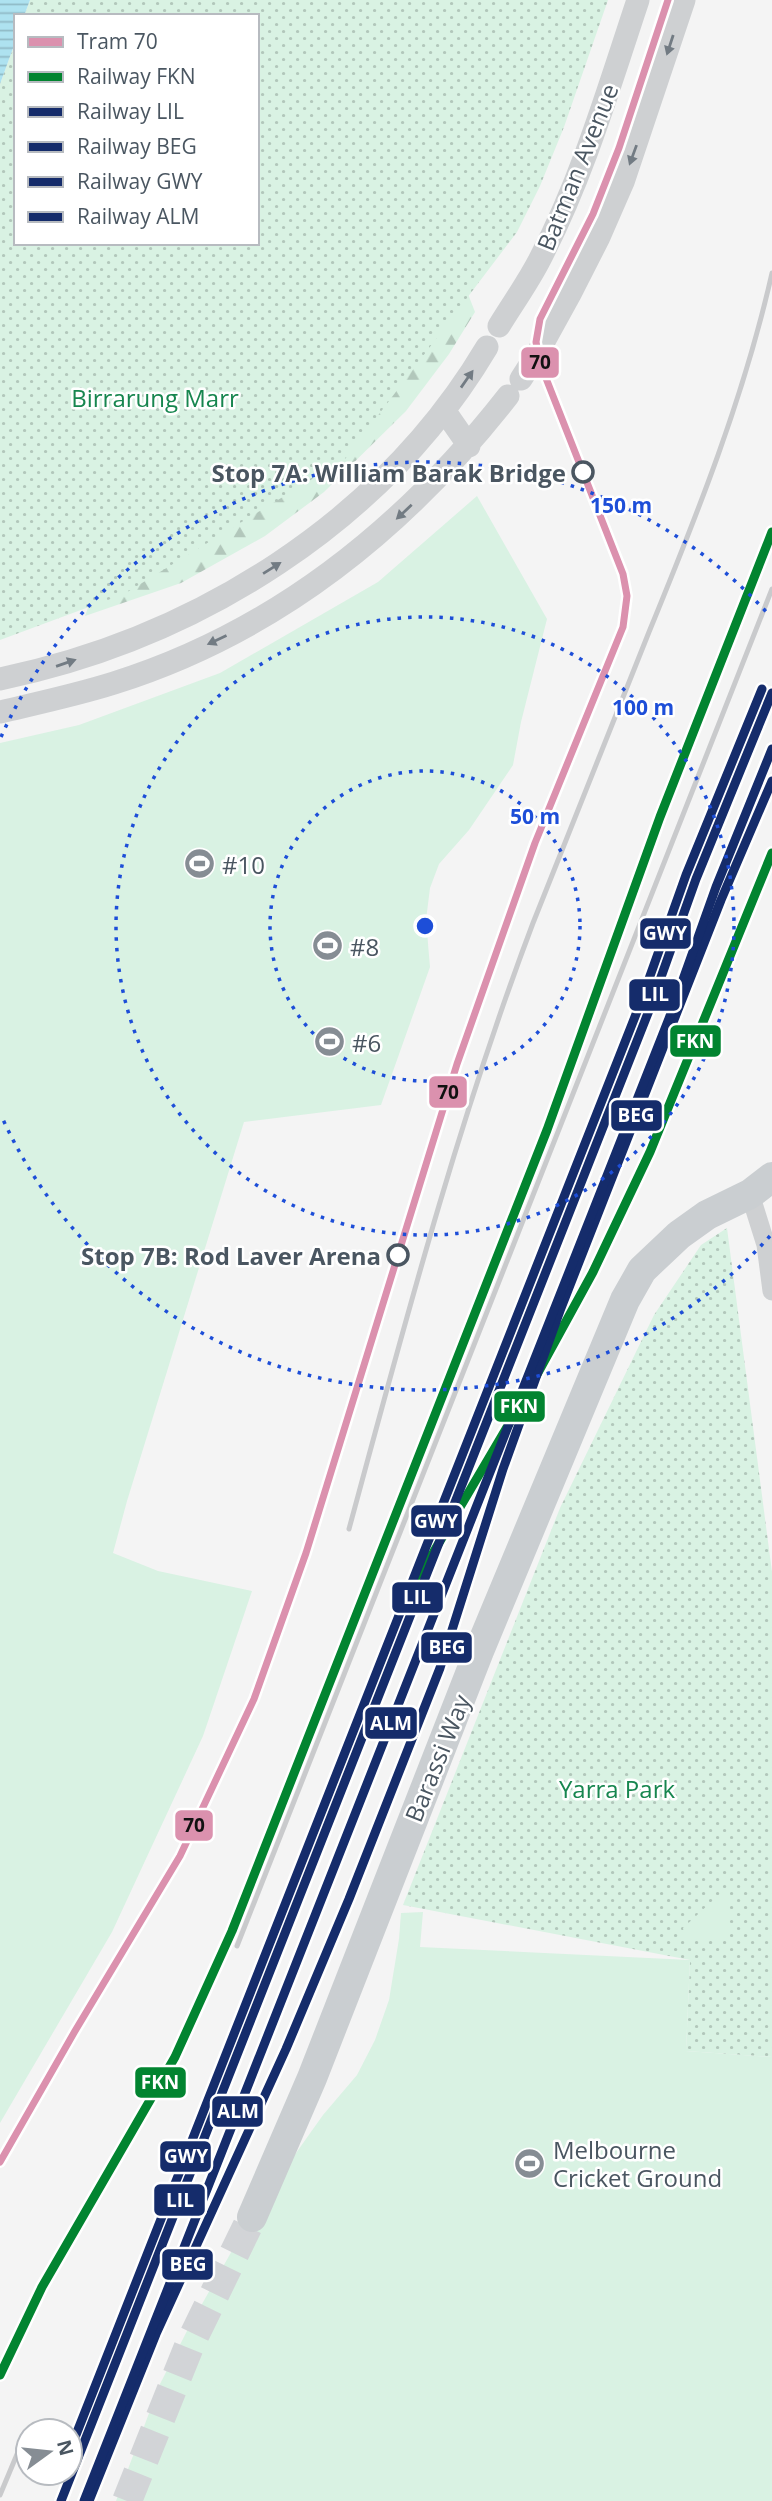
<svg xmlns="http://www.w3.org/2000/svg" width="772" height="2501" viewBox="0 0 772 2501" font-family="'Open Sans',sans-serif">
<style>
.forest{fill:url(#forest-firs)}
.park{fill:url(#park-dots)}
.garden{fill:#d9f2e3}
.water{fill:url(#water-rules)}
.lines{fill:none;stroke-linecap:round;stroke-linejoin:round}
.primary-tunnel{stroke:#d2d4d7;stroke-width:30;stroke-dasharray:30 15;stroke-linecap:butt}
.minor{stroke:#ced0d2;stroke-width:19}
.tertiary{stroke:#ced0d2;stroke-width:23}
.primary{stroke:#caced1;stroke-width:30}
.rail{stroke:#c9cacc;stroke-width:5}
.rail-1-casing{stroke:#fff;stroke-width:14}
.rail-2-casing{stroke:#fff;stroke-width:14}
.rail-3-casing{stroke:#fff;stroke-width:14}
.rail-4-casing{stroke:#fff;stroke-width:14}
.rail-5-casing{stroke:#fff;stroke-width:14}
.rail-1{stroke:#028430;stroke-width:9}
.rail-2{stroke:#152c6b;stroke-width:9}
.rail-3{stroke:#152c6b;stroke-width:9}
.rail-4{stroke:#152c6b;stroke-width:9}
.rail-5{stroke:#152c6b;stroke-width:9}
.tram-1-casing{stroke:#fff;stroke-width:12}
.tram-1{stroke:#db91ae;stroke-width:7}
.oneway{fill:#727b83}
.ring{fill:none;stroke:#1d4ed8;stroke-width:3.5;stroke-dasharray:3.5 7}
.stop-dot{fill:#fff;stroke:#4a5661;stroke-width:3.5}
.labels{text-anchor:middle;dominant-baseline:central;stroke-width:5;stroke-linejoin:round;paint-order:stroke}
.street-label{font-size:24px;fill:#4a5661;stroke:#fff}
.park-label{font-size:24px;fill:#17864f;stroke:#fff}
.stop-label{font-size:24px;font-weight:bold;fill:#4a5661;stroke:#fff;text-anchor:end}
.poi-label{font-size:24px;fill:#4a5661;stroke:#fff;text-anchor:start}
.centre{fill:#1d4ed8;stroke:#fff;stroke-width:3.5}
.ring-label{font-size:21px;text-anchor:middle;font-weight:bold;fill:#1d4ed8;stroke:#fff;stroke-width:5;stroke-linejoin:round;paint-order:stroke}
.line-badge{stroke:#fff;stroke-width:2.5}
.badge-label{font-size:19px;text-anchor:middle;font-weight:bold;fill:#fff}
.pale-badge-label{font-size:19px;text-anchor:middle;font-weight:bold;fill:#111}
</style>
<defs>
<pattern id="forest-firs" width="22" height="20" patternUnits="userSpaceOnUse" patternTransform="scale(1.75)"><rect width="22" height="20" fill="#d9f2e3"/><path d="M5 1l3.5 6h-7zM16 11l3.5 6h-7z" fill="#b2c7bb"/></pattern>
<pattern id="park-dots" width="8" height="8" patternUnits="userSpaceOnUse" patternTransform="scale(1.75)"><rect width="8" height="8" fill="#d9f2e3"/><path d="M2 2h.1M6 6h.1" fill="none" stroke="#b2c7bb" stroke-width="1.8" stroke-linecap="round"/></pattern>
<pattern id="water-rules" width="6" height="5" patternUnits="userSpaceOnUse" patternTransform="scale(1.75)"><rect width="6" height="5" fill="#aee2f0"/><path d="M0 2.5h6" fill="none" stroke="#90bac6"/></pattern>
</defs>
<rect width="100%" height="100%" fill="#f4f4f4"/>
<path class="forest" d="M410 145 475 312 449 354 406 411 324 492 265 536 181 583 85 616 178 362Z"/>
<path class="park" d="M30 0H608L564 127 540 186 517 232 345 459 124 594 0 640V84L16 40V243H257V16H24Z
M727 1228 772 1572V2057L686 2051 690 1960 403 1905 560 1508 654 1315 701 1245Z"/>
<path class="garden" d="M477 496 547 619 521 722 513 765 469 830 439 864 430 888 426 920 430 967 381 1105 244 1122 127 1501 113 1553 158 1571 252 1591 203 1736 112 1932 0 2123V743L79 725 220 673 378 582Z
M722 1892 729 1897V1933L722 1940 685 1939 683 1928Z
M423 1912 420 1947 690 1960 686 2051 772 2057V2501H116L160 2384 188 2329 252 2215 323 2115 357 2075 375 2040 389 2000 399 1939 401 1913Z"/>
<path class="water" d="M0 0H30L24 16H16V40L0 84Z"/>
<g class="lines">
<path class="primary-tunnel" d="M127 2501 190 2344 252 2217"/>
<path class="minor" d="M750 1194 766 1245 772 1291"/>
<path class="tertiary" d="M499 326C513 303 529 281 541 257 583 176 609 87 638 0
M521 379 537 354 570 294 599 237 623 182 684 0
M444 410 469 446
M0 679C197 638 383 522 487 347
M0 712C38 703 76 695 114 683 276 632 404 529 508 396"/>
<path class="primary" d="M252 2217 312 2078 479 1651 625 1300 642 1270 679 1235 707 1215 750 1194 772 1177"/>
<path class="rail" d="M349 1529C404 1326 458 1121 533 923 571 826 610 729 649 632 697 515 744 397 772 273
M237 1946 772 589
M0 2495 23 2440"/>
<defs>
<path id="rail-1" d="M414 1580 433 1553 523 1400 593 1272 650 1152 772 853
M0 2375 42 2287 175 2057 232 1931 547 1130 660 817 772 532"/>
<path id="rail-2" d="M61 2501 650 1008 696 879 772 693"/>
<path id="rail-3" d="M89 2501 156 2334 286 2049 349 1899 440 1668 503 1469 561 1308 721 900 772 781"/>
<path id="rail-4" d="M70 2450 640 1004 686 875 762 689"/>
<path id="rail-5" d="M84 2501 670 1016 716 887 772 749"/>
</defs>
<use href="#rail-1" class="rail-1-casing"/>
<use href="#rail-2" class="rail-2-casing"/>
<use href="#rail-3" class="rail-3-casing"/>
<use href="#rail-4" class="rail-4-casing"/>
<use href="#rail-5" class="rail-5-casing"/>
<use href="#rail-1" class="rail-1"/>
<use href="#rail-2" class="rail-2"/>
<use href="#rail-3" class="rail-3"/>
<use href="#rail-4" class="rail-4"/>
<use href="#rail-5" class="rail-5"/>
<defs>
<path id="tram-1" d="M0 2162 75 2031 180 1856 254 1699 306 1553 457 1064 535 843 623 627 627 596 623 574 540 363 536 342 540 319 593 214 619 148 668 0"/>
</defs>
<use href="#tram-1" class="tram-1-casing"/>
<use href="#tram-1" class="tram-1"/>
</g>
<defs><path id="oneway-solid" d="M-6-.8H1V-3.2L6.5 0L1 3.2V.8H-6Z" transform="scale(1.75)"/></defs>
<g class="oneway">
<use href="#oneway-solid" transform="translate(670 45) rotate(108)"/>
<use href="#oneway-solid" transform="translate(633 155) rotate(110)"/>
<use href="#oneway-solid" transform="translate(467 379) rotate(-55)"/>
<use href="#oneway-solid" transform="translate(404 512) rotate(137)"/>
<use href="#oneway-solid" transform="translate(272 568) rotate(-32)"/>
<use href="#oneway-solid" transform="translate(217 640) rotate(155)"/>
<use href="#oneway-solid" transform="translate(66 663) rotate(-19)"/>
</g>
<g class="ring">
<circle cx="425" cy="926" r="155"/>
<circle cx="425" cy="926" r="309"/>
<path d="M770 1236A464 464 0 0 1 1 1115M1 737A464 464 0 0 1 770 616"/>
</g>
<defs>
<symbol id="stadium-disc" viewBox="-11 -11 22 22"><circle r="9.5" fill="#868d94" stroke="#fff"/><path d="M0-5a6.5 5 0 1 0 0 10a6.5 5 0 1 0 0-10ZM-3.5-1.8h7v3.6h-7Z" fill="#fff"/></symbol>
</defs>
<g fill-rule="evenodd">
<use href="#stadium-disc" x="182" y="846" width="35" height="35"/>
<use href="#stadium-disc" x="310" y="928" width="35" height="35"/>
<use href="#stadium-disc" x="312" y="1024" width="35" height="35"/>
<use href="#stadium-disc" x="512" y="2146" width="35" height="35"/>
</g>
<g class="stop-dot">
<circle cx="583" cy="472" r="10"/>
<circle cx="398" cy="1255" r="10"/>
</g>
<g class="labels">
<g class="street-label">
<text transform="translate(577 167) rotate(-68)">Batman Avenue</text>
<text transform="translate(437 1758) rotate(-68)">Barassi Way</text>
</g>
<g class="park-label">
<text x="155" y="397">Birrarung Marr</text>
<text x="617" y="1788">Yarra Park</text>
</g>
<g class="stop-label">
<text x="566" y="472">Stop 7A: William Barak Bridge</text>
<text x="381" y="1255">Stop 7B: Rod Laver Arena</text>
</g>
<g class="poi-label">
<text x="222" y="864">#10</text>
<text x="350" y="946">#8</text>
<text x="352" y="1042">#6</text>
<text x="553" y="2149">Melbourne<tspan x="553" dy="28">Cricket Ground</tspan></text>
</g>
</g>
<circle cx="425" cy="926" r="10" class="centre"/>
<g class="ring-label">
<text x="621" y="513">150 m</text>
<text x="643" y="715">100 m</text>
<text x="535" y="824">50 m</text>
</g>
<g class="line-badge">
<rect x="520" y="346" width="40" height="33" rx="7" fill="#db91ae"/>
<rect x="639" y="917" width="53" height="33" rx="7" fill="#152c6b"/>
<rect x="628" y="978" width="53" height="34" rx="7" fill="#152c6b"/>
<rect x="669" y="1024" width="53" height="34" rx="7" fill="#028430"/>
<rect x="428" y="1075" width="40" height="34" rx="7" fill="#db91ae"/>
<rect x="610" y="1099" width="53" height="33" rx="7" fill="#152c6b"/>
<rect x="493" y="1390" width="53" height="33" rx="7" fill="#028430"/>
<rect x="410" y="1504" width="53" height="34" rx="7" fill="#152c6b"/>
<rect x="391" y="1581" width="53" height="33" rx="7" fill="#152c6b"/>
<rect x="420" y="1631" width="53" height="33" rx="7" fill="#152c6b"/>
<rect x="364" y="1706" width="54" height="34" rx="7" fill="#152c6b"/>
<rect x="174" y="1809" width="40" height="33" rx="7" fill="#db91ae"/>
<rect x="134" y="2066" width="53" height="33" rx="7" fill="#028430"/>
<rect x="211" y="2095" width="53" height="33" rx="7" fill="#152c6b"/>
<rect x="159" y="2140" width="53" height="33" rx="7" fill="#152c6b"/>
<rect x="153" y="2183" width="53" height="34" rx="7" fill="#152c6b"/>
<rect x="161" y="2248" width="53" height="33" rx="7" fill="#152c6b"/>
</g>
<g class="badge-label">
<text x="665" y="940">GWY</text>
<text x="655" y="1001">LIL</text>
<text x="695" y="1048">FKN</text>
<text x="636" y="1122">BEG</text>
<text x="519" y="1413">FKN</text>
<text x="436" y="1528">GWY</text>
<text x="417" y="1604">LIL</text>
<text x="447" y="1654">BEG</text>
<text x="391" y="1730">ALM</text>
<text x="160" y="2089">FKN</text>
<text x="238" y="2118">ALM</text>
<text x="186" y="2163">GWY</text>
<text x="180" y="2207">LIL</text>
<text x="188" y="2271">BEG</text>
</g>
<g class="pale-badge-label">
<text x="540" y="369">70</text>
<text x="448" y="1099">70</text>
<text x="194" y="1832">70</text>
</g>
<rect x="14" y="14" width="245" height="231" fill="#ffffff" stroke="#b7bbc0" stroke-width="2"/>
<rect x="28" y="37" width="35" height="10" fill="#db91ae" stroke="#b7bbc0" stroke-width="2"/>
<text x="77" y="49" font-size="21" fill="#4a5661">Tram 70</text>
<rect x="28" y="72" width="35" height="10" fill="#028430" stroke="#b7bbc0" stroke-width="2"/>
<text x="77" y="84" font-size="21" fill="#4a5661">Railway FKN</text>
<rect x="28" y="107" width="35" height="10" fill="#152c6b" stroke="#b7bbc0" stroke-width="2"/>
<text x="77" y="119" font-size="21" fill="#4a5661">Railway LIL</text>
<rect x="28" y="142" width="35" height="10" fill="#152c6b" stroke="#b7bbc0" stroke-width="2"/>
<text x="77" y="154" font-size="21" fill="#4a5661">Railway BEG</text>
<rect x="28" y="177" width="35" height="10" fill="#152c6b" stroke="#b7bbc0" stroke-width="2"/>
<text x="77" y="189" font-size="21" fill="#4a5661">Railway GWY</text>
<rect x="28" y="212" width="35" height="10" fill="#152c6b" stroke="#b7bbc0" stroke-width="2"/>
<text x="77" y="224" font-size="21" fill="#4a5661">Railway ALM</text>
<g transform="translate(49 2452) rotate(75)"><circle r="33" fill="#ffffff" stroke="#b7bbc0" stroke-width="2"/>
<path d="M0-5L12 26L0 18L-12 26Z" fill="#868d94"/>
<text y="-10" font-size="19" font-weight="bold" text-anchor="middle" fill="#4a5661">N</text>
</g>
</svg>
